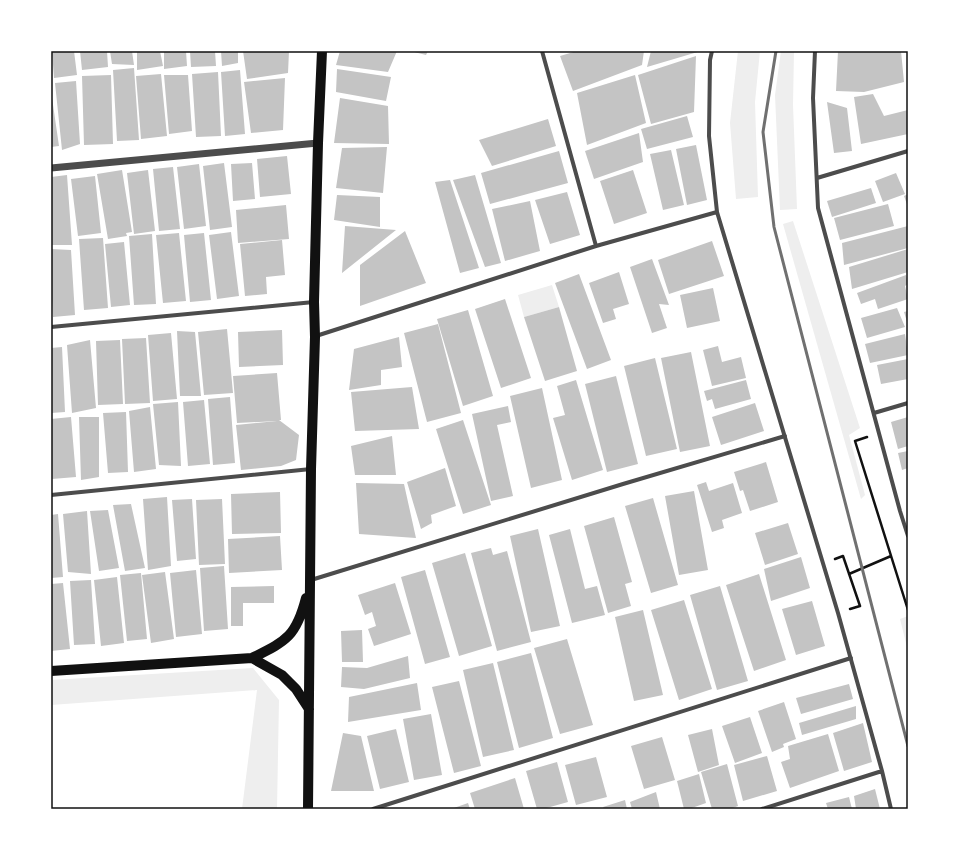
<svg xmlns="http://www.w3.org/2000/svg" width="959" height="860" viewBox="0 0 959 860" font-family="'Sofia Sans Condensed',sans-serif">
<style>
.green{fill:#eee}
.building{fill:#c4c4c4}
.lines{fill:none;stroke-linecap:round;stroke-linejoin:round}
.path{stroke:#111;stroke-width:2.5}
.minor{stroke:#4c4c4c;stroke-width:4}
.tertiary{stroke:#4c4c4c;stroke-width:7}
.primary{stroke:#111;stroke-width:10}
.rail{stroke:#707070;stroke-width:3}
.neatline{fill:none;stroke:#111;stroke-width:1.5}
</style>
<rect width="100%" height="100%" fill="#fff"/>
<path class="green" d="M738 51H760L755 102 758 197 736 199 730 123Z
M781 51H794L793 105 797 209 780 210 775 95Z
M793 221 860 428 849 435 865 495 861 499 783 224Z
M552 285 559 307 524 317 518 295Z
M908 616V651L900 619Z
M253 668 279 700 277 809H242L257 690 51 705V680Z"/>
<path class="building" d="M52 51H74L77 75 54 78Z
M80 51H107L108 67 82 70Z
M110 51H132L134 65 112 64Z
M137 51H160L163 66 137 70Z
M164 51H186L187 66 164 69Z
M190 51H215L216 66 191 67Z
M221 51H238V63L222 66Z
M243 51H289L288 73 247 79Z
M340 51H397L388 72 336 65Z
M410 51H428L426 55Z
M577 51H644L642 65 573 91 560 56Z
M651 51H701L647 67Z
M838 51H901L904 82 864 92 836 91Z
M696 56 694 112 651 124 638 75Z
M134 68 139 140 117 141 113 70Z
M337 69 391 77 386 101 336 92Z
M240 70 245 134 225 136 221 72Z
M218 72 221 136 196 137 192 74Z
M161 74 167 136 141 139 136 76Z
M111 75 113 144 84 145 82 76Z
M164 75H188L192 131 169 134Z
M635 75 646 123 587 145 577 93Z
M285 78 283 130 251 133 244 82Z
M76 81 80 144 62 150 55 83Z
M51 91 59 146 51 147Z
M873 94 884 116 908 110V134L861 144 854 97Z
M340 98 388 106 389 144 334 143Z
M827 102 847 108 852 151 834 153Z
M687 116 693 137 647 149 641 129Z
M548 119 556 146 492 166 479 140Z
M639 133 643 162 594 179 585 151Z
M696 145 707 200 687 205 676 149Z
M387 147 383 193 336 188 342 148Z
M671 150 684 205 663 210 650 154Z
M559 151 568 183 490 204 481 173Z
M287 156 291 194 260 197 257 159Z
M224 163 232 227 210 230 203 166Z
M252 163 255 199 233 201 231 164Z
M199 164 206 226 184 229 177 167Z
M173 167 180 229 159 231 153 169Z
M122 170 132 232 126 233 127 236 108 239 97 174Z
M148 170 155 231 134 234 127 173Z
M633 170 647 213 614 224 600 181Z
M896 173 905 194 883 202 875 181Z
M67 175 72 245H51V177Z
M475 175 501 263 485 267 453 180Z
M95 176 101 233 78 236 71 179Z
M450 180 479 268 460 273 435 182Z
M871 188 876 203 832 217 827 201Z
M567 192 580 235 550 244 535 200Z
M908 194V207L904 196Z
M337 195 380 197V227L334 220Z
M530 201 540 251 505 261 492 209Z
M888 204 894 226 840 240 834 218Z
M286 205 289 239 238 243 236 210Z
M345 226 396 230 342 273Z
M908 226V248L844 265 842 243Z
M405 231 426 283 360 306V265Z
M231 232 239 296 217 299 209 235Z
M179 233 186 301 163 303 156 235Z
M204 233 211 300 190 302 184 235Z
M152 234 156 304 134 305 129 236Z
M103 238 108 308 84 310 79 239Z
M282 240 285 275 266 277 267 294 245 296 240 244Z
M712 241 724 276 669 294 658 260Z
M124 242 130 305 111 307 105 244Z
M51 249 71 250 75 315 53 317 51 279Z
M908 249V272L852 289 849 267Z
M652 259 669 305 659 304 667 328 652 333 630 267Z
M619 272 629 304 613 309 616 319 603 323 589 283Z
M579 274 611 360 587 369 555 283Z
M906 275 908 284 905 286 908 299 878 309 875 299 861 304 857 293Z
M713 288 720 321 687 328 680 295Z
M505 299 531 378 501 388 475 309Z
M559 307 577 371 545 381 524 317Z
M897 308 905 327 867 338 861 318Z
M468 310 493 396 463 406 437 319Z
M908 311V325L904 312Z
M438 324 461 413 427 422 404 333Z
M227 329 233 393 204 395 198 332Z
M282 330 283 365 239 367 238 332Z
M177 331 195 332 201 396H180Z
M171 333 177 399 153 401 148 335Z
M905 334 908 355 870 363 865 344Z
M399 337 402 367 381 370V385L349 390 354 349Z
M146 338 150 403 125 404 122 339Z
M90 340 96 408 72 413 67 345Z
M120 340 123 404 98 405 96 341Z
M718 346 722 362 741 357 746 378 712 386 703 350Z
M62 347 65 412 51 413V348Z
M691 352 710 446 680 452 661 358Z
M655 358 677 449 646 456 624 366Z
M908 359V379L881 384 877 365Z
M277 373 281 420H279L299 435 296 460 281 466 241 470 236 425 277 421 237 423 233 376Z
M616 376 638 464 607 472 585 384Z
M576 380 603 470 572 480 553 418 565 415 557 386Z
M746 380 751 399 715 409 712 399 707 401 704 391Z
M412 387 419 429 355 431 351 392Z
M542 388 562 480 531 488 510 396Z
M230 397 235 463 213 465 208 399Z
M204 400 210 464 188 466 183 402Z
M178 402 181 466 159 465 153 404Z
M755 403 764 431 721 445 712 417Z
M508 406 511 422 497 425 513 496 491 501 472 414Z
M150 407 156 469 134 472 129 411Z
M126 412 128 472 108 473 103 413Z
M71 417 76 477 52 479 51 419Z
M79 417H99V477L81 480Z
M908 417V446L898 449 891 422Z
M463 420 491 505 463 514 436 429Z
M392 436 396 475H355L351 446Z
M908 451V468L902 470 898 453Z
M766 462 778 502 750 511 743 490 740 491 734 472Z
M445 468 456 506 431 515 432 523 421 529 407 482Z
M706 482 709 491 733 483 742 513 722 520 724 528 712 532 697 485Z
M356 483 404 484 416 538 359 534Z
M694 491 708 570 679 575 665 496Z
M280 492 281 533 232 534 231 494Z
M167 497 171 566 148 570 143 499Z
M653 498 678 585 651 593 625 506Z
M192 499 196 559 177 561 172 500Z
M222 499 225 564 199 565 196 500Z
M131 504 145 568 125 571 113 505Z
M108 510 119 568 99 571 90 511Z
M87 511 91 574 68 572 63 514Z
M58 514 63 577 51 578V515Z
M614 517 632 582 625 584 631 606 608 613 584 526Z
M788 523 798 554 765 565 755 533Z
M538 529 560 626 531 632 510 536Z
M570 529 585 589 597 586 605 615 572 623 549 535Z
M280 536 282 570 229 573 228 539Z
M491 548 493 555 507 551 531 642 497 651 471 553Z
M465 553 492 646 459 656 432 563Z
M801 557 810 588 771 601 764 569Z
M224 566 228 629 204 631 200 568Z
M196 570 202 634 176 637 170 573Z
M425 570 450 657 425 664 401 577Z
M165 572 174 639 151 643 142 575Z
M141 573 147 639 127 641 120 575Z
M759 574 786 660 754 671 726 585Z
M117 577 124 643 101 646 94 580Z
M91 580 95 644 74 645 70 581Z
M63 583 70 649 51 651V584Z
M395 583 411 634 374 646 368 629 376 626 372 612 365 615 358 595Z
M274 586V603H243V626H231V587Z
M720 586 748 681 717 690 690 595Z
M684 600 712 689 679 700 651 610Z
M812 601 825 646 796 655 782 609Z
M643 610 663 695 634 701 615 617Z
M362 630 363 662H342L341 631Z
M567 639 593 725 560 734 534 648Z
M531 653 553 738 519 748 497 662Z
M408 656 410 678 364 689 341 687 342 667 367 668Z
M493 663 514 750 483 757 463 670Z
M459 681 481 766 454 773 432 687Z
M417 683 421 710 348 722 349 697Z
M849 684 853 699 801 714 796 698Z
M784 702 796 739 783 744 784 747 772 752 758 711Z
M856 706V719L802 735 799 723Z
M431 714 442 775 414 780 403 719Z
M750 717 762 753 735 763 722 726Z
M863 723 872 762 844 771 833 733Z
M396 729 409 782 380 789 367 736Z
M712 729 719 765 698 772 688 735Z
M343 733 361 736 374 791H331Z
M828 734 839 771 790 788 781 762 790 759 788 746Z
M662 737 675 780 644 789 631 746Z
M767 756 777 791 743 801 734 765Z
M596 757 607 797 576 805 565 765Z
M557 762 568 802 543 809H537L526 771Z
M727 764 738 806 730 809H712L701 772Z
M699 774 706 803 689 809H684L677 781Z
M515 778 524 809H475L470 793Z
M875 789 880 809H856L854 796Z
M656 792 660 809H632L630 802Z
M849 797 852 809H828L826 803Z
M625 800 627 809H604L603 807Z
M468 803 470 809H451Z"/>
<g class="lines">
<path class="path" d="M867 437 855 441 908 610
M835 559 843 556 860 606 850 609
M849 574 891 556"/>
<path class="minor" d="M542 51 596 246
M712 51 710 60 709 136 717 212 838 613 882 771 891 809
M815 51 813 98 818 208 900 511 908 536
M817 178 908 151
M51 327 314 302
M316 336 596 246 717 212
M874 413 908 403
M51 495 311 469
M311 580 623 484 785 436
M373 809 851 658
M762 809 882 771"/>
<path class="tertiary" d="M51 168 318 143"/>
<path class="primary" d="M252 658 282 675 296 689 309 709
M51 671 252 658C286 641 296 637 306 598
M308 809 311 469 315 337 314 302 318 143 322 51"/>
<path class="rail" d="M776 51 763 132 774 227 908 746"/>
</g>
<rect width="959" height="860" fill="none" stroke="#ffffff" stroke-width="104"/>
<rect x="52" y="52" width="855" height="756" class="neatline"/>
</svg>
